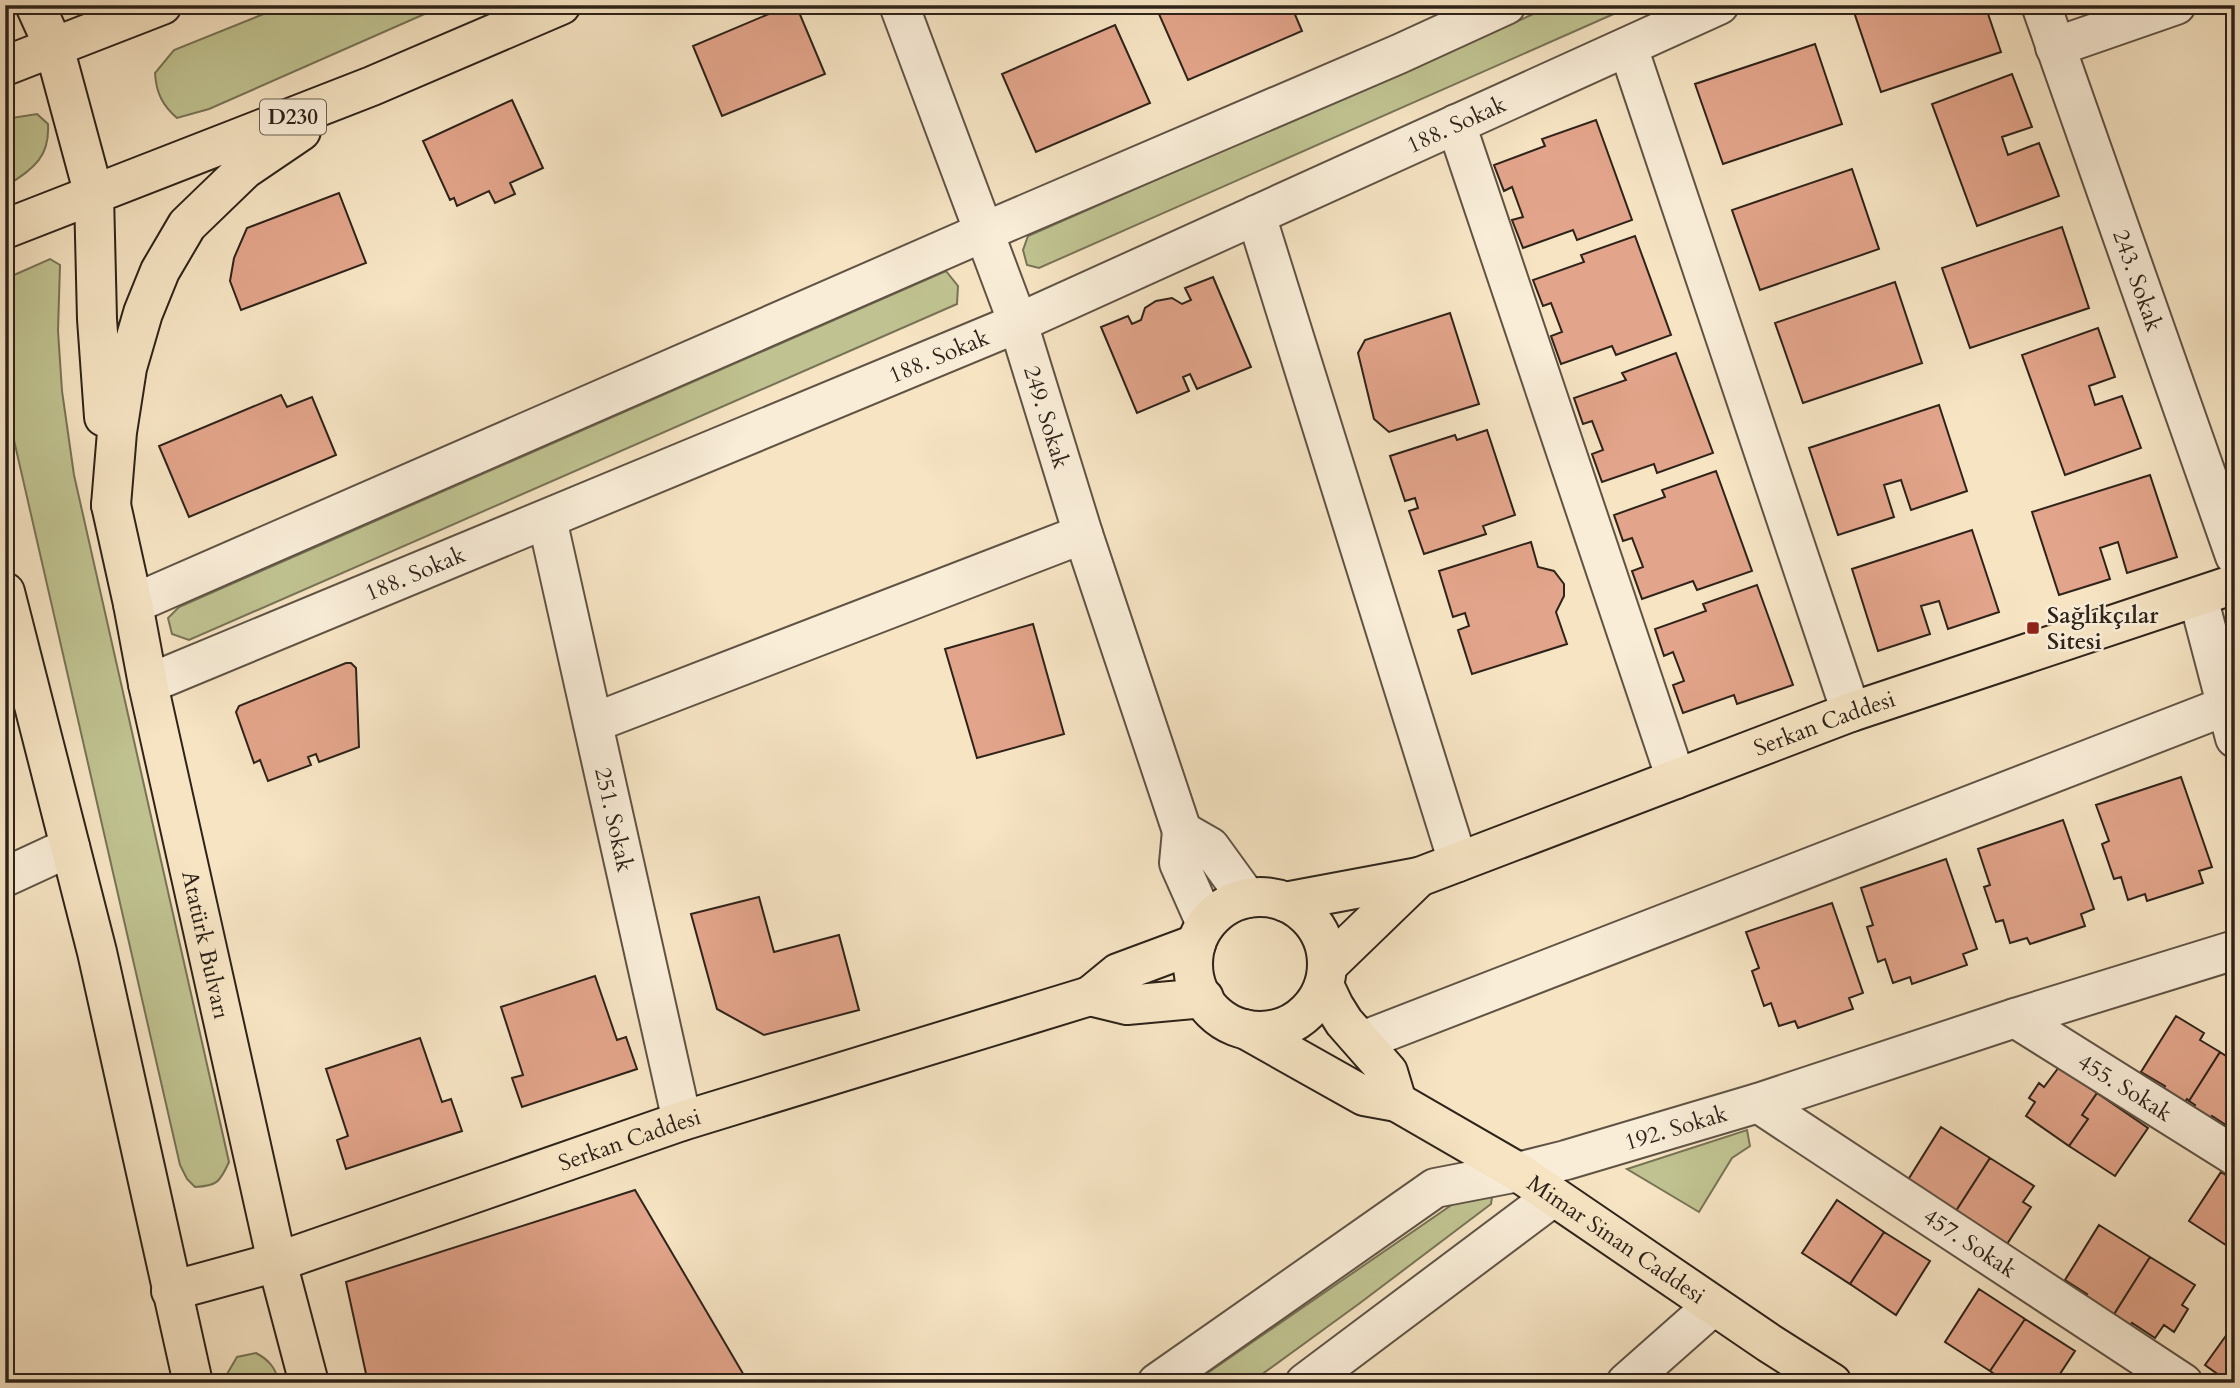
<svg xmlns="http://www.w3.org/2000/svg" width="2240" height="1388" viewBox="0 0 2240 1388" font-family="Cardo,serif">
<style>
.green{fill:#c0c391;stroke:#777356;stroke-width:2}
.building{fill:#e2a48a;stroke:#2e231a;stroke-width:2}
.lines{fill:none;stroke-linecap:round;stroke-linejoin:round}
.minor-casing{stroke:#605344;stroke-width:42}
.major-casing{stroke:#2e231a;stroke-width:42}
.highway-casing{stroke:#2e231a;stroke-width:42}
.minor{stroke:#f9edd8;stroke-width:38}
.major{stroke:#f6e4c3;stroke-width:38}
.highway{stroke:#f6e4c3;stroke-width:38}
.poi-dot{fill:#8f2418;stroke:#f9edd8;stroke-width:2.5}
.labels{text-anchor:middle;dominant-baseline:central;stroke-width:5;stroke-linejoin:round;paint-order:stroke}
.shield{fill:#f9edd8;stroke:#6b6053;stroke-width:2}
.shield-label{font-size:21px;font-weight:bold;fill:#2e231a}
.street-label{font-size:23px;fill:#2e231a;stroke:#f9edd8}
.poi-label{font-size:23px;font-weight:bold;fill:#2e231a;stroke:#f9edd8;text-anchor:start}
</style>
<rect width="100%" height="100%" fill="#f6e4c3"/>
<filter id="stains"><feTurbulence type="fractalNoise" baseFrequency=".00286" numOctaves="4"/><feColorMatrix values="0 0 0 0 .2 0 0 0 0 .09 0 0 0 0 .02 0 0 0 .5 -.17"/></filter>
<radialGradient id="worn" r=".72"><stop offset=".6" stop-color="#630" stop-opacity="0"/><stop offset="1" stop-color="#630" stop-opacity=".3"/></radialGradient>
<path class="green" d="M286 5H445L209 109 177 118C163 106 156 93 155 73L174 50Z
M1554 5H1634L1039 268 1027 265 1023 250 1028 236Z
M37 114 48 124C50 159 32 169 5 187V119Z
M50 259 60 265 58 331 62 391 74 475 229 1162C220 1182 217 1186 195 1187L187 1179 180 1165 5 401V279Z
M946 271 958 286 957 304 189 640 172 634 168 618 179 607Z
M1747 1130 1750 1146 1732 1158 1699 1212 1627 1169Z
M1487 1190 1492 1197 1491 1204 1360 1303 1250 1383H1193L1469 1193Z
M256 1353C269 1360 276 1368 279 1383H230L227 1374 237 1357Z"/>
<path class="building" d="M790 5H796L825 74 722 116 693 46Z
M1155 5H1291L1302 31 1188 80Z
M1873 5H1985L2001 52 1881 92 1854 12Z
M1115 25 1150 103 1036 152 1002 74Z
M1815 44 1842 124 1723 164 1695 84Z
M2012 74 2032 127 2002 137 2008 155 2039 143 2059 196 1977 226 1932 104Z
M512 100 543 168 510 183 515 194 495 203 489 191 457 206 454 198 450 200 423 141Z
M1596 120 1632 220 1577 240 1573 230 1523 248 1512 220 1523 217 1512 187 1504 191 1494 165 1545 146 1542 139Z
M1852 169 1879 249 1760 290 1732 210Z
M339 193 366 263 241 310 230 281 234 258 247 228Z
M2062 227 2089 308 1970 348 1942 268Z
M1635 236 1671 335 1616 355 1612 346 1561 364 1551 336 1562 332 1551 303 1543 306 1533 280 1584 262 1581 255Z
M1213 277 1251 367 1197 389 1190 374 1183 377 1189 391 1137 413 1101 327 1128 316 1132 324 1141 320 1145 308 1156 301 1172 298 1182 304 1191 300 1185 288Z
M1895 282 1922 363 1803 403 1775 323Z
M1450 313 1479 404 1389 432 1374 419 1358 353 1365 340Z
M2098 328 2115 377 2089 386 2095 405 2122 396 2141 448 2065 475 2022 355Z
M1676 353 1713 453 1657 473 1654 464 1602 482 1592 454 1603 450 1592 421 1583 424 1574 398 1626 380 1622 373Z
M281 395 287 407 312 397 336 455 189 517 159 446Z
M1939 405 1967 491 1911 510 1901 480 1884 485 1894 517 1838 535 1809 448Z
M1487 430 1515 515 1483 526 1486 534 1424 554 1409 511 1418 508 1415 498 1405 501 1390 456 1455 435 1457 440Z
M1716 471 1752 571 1697 590 1693 581 1642 599 1632 571 1643 567 1632 538 1623 541 1614 515 1665 497 1662 490Z
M2150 475 2177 557 2127 573 2118 542 2100 548 2110 579 2059 595 2032 512Z
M1972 530 1999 612 1948 629 1939 601 1921 606 1930 634 1878 651 1852 569Z
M1531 542 1538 567 1554 571 1564 584V596L1556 612 1567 644 1472 674 1458 630 1469 626 1465 613 1453 617 1439 571Z
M1757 585 1793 685 1737 704 1734 695 1683 713 1673 685 1684 681 1673 652 1664 656 1655 629 1706 611 1703 604Z
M1033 624 1064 734 977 758 945 649Z
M346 663H351L356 668 359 747 319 762 316 754 308 757 311 765 268 781 260 760 254 763 236 712 239 706Z
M2181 777 2212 867 2199 871 2203 883 2147 901 2145 894 2128 900 2121 877 2114 879 2102 844 2109 841 2096 805Z
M2063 820 2094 909 2081 914 2085 926 2030 944 2027 938 2010 943 2003 920 1996 922 1984 887 1990 885 1978 849Z
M1946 859 1977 949 1963 954 1967 965 1912 984 1910 977 1893 983 1885 959 1878 962 1867 927 1873 925 1861 888Z
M759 897 774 952 839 935 859 1010 764 1035 717 1009 691 914Z
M1832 903 1863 993 1849 998 1853 1009 1798 1028 1795 1021 1779 1026 1771 1003 1764 1006 1752 971 1759 968 1746 932Z
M595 976 617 1040 626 1037 637 1069 522 1107 512 1078 523 1075 501 1007Z
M2176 1016 2204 1033 2200 1040 2220 1052 2189 1101 2187 1099 2182 1106 2161 1093 2165 1086 2141 1072Z
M420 1038 442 1102 451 1099 462 1131 346 1169 337 1140 348 1136 326 1069Z
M2220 1052 2235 1062V1131L2212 1116 2209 1123 2191 1111 2195 1105 2189 1101Z
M2059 1067 2097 1093 2082 1115 2088 1119 2069 1146 2026 1116 2035 1102 2029 1098 2039 1083 2044 1087Z
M2097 1093 2148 1128 2115 1176 2069 1146 2088 1119 2082 1115Z
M1941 1127 1990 1158 1952 1217 1906 1183Z
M1990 1158 2034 1186 2023 1202 2031 1207 2007 1244 1974 1222 1969 1228 1952 1217Z
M2221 1172 2235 1181V1251L2189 1221Z
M635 1190 745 1377 738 1383H368L346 1282Z
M1837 1200 1884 1232 1850 1284 1802 1253Z
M2099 1225 2150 1257 2111 1319 2083 1301 2087 1294 2065 1280Z
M1884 1232 1930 1261 1896 1315 1850 1284Z
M2150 1257 2195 1285 2182 1305 2188 1309 2174 1332 2164 1325 2155 1338 2132 1323 2128 1329 2111 1319Z
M1979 1289 2025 1319 1990 1371 1945 1342Z
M2025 1319 2075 1351 2054 1383H2008L1990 1371Z
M2235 1323V1383H2230L2205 1365Z"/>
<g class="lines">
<defs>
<g id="minor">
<path id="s1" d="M899 5 1018 323 1083 534 1182 831"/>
<path id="s2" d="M2041 5 2235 556"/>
<path d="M1628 47 1851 712"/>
<path d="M2055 47 2176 5"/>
<path d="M1456 124 1676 779"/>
<path d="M1256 215 1458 862"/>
<path id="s3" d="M547 519 682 1121"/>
<path d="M2198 597 2235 738"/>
<path d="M133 604 984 232 1399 54 1506 5"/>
<path id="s4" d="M148 684 1018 323 1719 5"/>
<path d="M593 723 1083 534"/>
<path d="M5 877 70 847"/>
<path d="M1206 924 1179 863 1182 831 1210 847 1247 898"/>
<path id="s5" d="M2015 1018 2235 1156"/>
<path d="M1362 1041 2226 706"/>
<path id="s6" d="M1758 1103 2183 1383"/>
<path id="s7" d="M1157 1383 1435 1188 1518 1172 1566 1160 1758 1103 2015 1018 2235 950"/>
<path d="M1305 1383 1553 1197"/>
<path d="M1626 1383 1713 1306"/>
</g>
<g id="major">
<path id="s8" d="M111 505 133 604 148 684 277 1262 309 1383"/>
<path d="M5 592 97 952 193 1383"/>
<circle cx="1260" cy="964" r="67"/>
<path id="s9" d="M1285 902 1419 877 1851 712 2235 584"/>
<path d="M1196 944 1118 973 1090 996 1127 1005 1204 998"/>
<path d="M1328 965 1419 877"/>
<path d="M1245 1029 1364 1096 1397 1102 1388 1072 1344 1022 1334 1006 1324 985"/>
<path id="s10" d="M1397 1102 1518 1172 1769 1343 1832 1383"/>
<path id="s11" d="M171 1291 277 1262 682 1121 1090 996"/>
</g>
<path id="highway" d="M35 5 54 47 94 195 97 319 104 417
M5 66 162 5
M5 229 372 86 561 5
M111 505 117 432 127 368 143 313 160 271 187 225 245 169 301 131"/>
</defs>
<use href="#minor" class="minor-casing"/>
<use href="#major" class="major-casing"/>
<use href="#highway" class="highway-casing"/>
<use href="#minor" class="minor"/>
<use href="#major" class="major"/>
<use href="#highway" class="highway"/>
</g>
<rect class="poi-dot" x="2026" y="621" width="14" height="14" rx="3.5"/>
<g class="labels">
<rect class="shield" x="260" y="99.5" width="66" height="35" rx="5"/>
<g class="shield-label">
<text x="293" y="117">D230</text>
</g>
<g class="street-label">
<text stroke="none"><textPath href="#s4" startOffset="1423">188. Sokak</textPath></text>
<text stroke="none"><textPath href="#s2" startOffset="292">243. Sokak</textPath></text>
<text stroke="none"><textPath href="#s4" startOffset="856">188. Sokak</textPath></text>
<text stroke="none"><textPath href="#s1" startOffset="438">249. Sokak</textPath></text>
<text stroke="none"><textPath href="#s4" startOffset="289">188. Sokak</textPath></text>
<text stroke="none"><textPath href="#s9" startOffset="570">Serkan Caddesi</textPath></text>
<text stroke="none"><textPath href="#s3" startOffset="308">251. Sokak</textPath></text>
<text stroke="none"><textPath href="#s8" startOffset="450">Atatürk Bulvarı</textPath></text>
<text stroke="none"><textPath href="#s5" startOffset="130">455. Sokak</textPath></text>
<text stroke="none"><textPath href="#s7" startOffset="588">192. Sokak</textPath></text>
<text stroke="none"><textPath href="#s11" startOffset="483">Serkan Caddesi</textPath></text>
<text stroke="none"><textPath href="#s10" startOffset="259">Mimar Sinan Caddesi</textPath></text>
<text stroke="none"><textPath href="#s6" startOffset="254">457. Sokak</textPath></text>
</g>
<g class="poi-label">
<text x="2047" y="615">Sağlıkçılar<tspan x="2047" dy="26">Sitesi</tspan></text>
</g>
</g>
<rect width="2240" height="1388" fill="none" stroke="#f6e4c3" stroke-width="28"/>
<rect x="7" y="7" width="2226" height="1374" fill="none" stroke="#2e231a" stroke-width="3.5"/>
<rect x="14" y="14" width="2212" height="1360" fill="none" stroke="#2e231a" stroke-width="2"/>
<rect width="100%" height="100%" filter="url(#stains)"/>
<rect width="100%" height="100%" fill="url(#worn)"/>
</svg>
